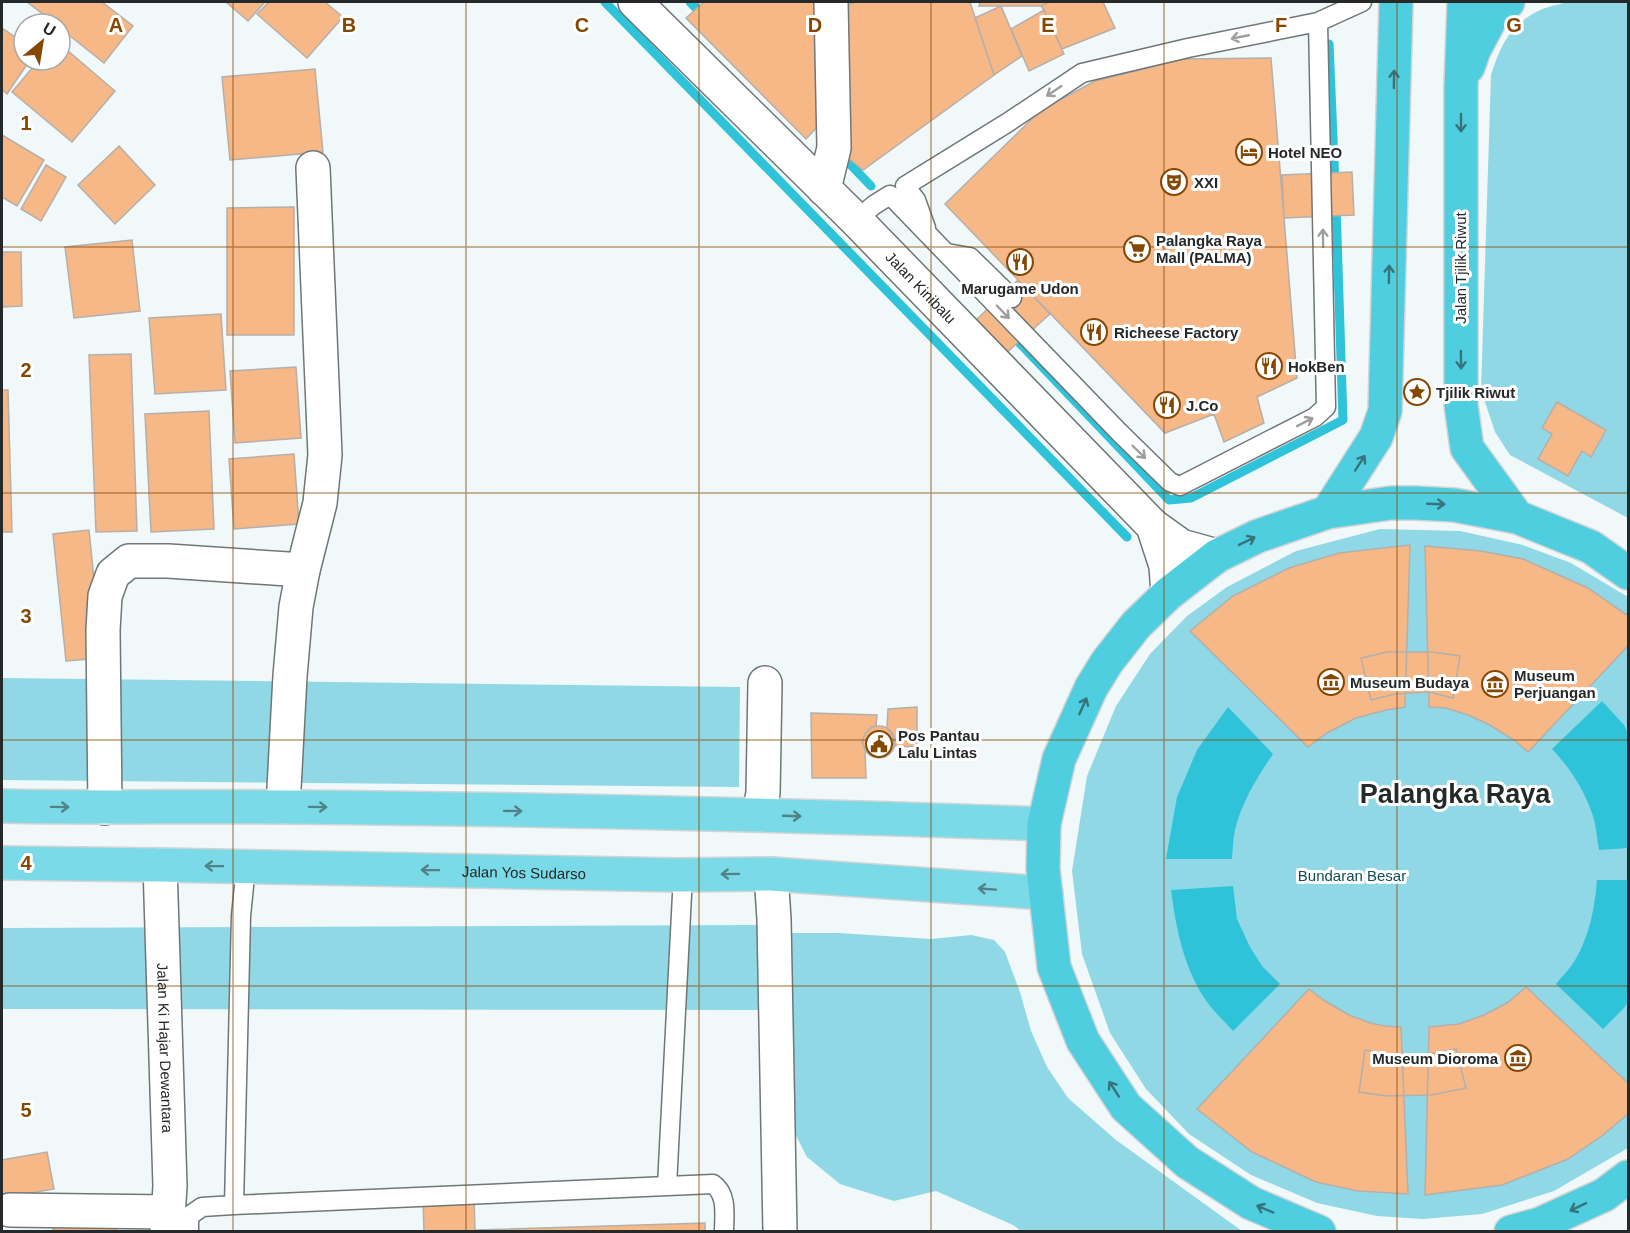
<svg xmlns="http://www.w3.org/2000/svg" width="1630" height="1233" viewBox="0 0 1630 1233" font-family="Helvetica,sans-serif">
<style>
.green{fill:#91d8e6}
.water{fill:#2fc3da}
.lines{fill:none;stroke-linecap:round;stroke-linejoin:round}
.stream{stroke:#2fc3da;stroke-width:9}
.building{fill:#f6b886;stroke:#b4afab;stroke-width:1.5}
.service-casing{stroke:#6f7677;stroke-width:21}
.minor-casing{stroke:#6f7677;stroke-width:36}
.tertiary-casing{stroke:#6f7677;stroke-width:36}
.primary-casing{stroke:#d4d4d4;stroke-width:36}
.trunk-casing{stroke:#d4d4d4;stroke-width:36}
.service{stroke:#fff;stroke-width:18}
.minor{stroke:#fff;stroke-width:33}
.tertiary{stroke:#fff;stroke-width:33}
.primary{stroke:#7bdae8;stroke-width:33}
.trunk{stroke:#4fcee0;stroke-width:33}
.oneway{stroke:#9d9f9f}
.oneway2{stroke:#38737b}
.oneway3{stroke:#508288}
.grid{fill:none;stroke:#854803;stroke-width:1.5;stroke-opacity:0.55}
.labels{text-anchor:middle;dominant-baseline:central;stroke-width:6;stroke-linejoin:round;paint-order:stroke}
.poi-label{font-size:15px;font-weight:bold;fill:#262929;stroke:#fff;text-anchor:start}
.street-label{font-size:15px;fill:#262929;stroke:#fff}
.park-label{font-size:15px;fill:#0f4c56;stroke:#fff}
.town-label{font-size:27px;font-weight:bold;fill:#262929;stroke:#fff}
.grid-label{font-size:20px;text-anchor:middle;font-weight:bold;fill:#854803;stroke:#fff;stroke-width:6;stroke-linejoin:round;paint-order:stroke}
</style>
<rect width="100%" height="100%" fill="#f0f8f9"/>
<path class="green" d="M1567 2H1628V518L1510 455 1495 432 1481 390 1491 75C1500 47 1509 27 1536 12 1545 7 1557 5 1567 2Z
M1380 529 1460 531 1523 545 1571 563 1628 597V1148L1554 1191 1482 1214 1423 1219 1377 1216 1317 1203 1251 1175 1189 1134 1146 1089 1110 1033 1082 954 1072 871 1087 776 1116 706 1150 654 1187 616 1227 587 1296 551Z
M2 678 740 687 739 787 2 780Z
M759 925 762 1010 2 1009V928Z
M786 933H839L931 939 971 935 994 940 1005 952 1020 992 1031 1031 1047 1067 1068 1098 1116 1140 1242 1231H1021L1013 1225 936 1191 894 1201 840 1184 807 1157 789 1122Z"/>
<path class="water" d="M1602 701 1624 725 1628 733V848L1599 850C1597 838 1596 824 1592 813 1583 788 1570 768 1552 749Z
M1228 707 1273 754C1258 776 1243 800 1236 826 1233 836 1233 848 1232 859H1166L1177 797 1197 750Z
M1597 880H1628V1002L1624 1008 1603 1029 1556 984C1561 977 1569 970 1574 962 1589 938 1595 907 1597 880Z
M1233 886 1237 919 1250 947 1262 966 1280 984 1233 1031C1223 1020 1211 1009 1203 996 1183 964 1176 927 1171 890Z"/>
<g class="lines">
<path class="stream" d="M605 2 1127 537
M690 2 704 16
M1329 44 1335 185
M846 160 871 186
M1011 334 1169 500 1191 498 1343 420 1336 205"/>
</g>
<path class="building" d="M27 2H102L133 26 104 63 60 28V24H56Z
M226 2H265L248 21Z
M269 2H325L343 17 307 58 257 14Z
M704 2H820L824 120 806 139 686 18Z
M855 2H970L994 75 863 170 842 153 843 7Z
M980 2H1049L1041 6H979Z
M1049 2H1103L1115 28 1062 49 1044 10 1041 6Z
M1001 6 1022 56 994 75 975 18Z
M1044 10 1064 54 1029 71 1011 29Z
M2 28 24 43V60H30L7 94 2 90Z
M60 44 115 91 72 142 12 92 39 60H60Z
M1271 58 1297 378 1257 397 1264 423 1224 442 1214 414 1165 433 945 204 1041 110 1095 81 1183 59Z
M315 69 323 152 230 160 222 77Z
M2 135 44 160 17 206 2 197Z
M119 146 155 185 115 224 78 185Z
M46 165 66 177 41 221 21 209Z
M1352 172 1354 215 1284 218 1282 175Z
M294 207V335H227V208Z
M132 240 140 311 74 318 65 247Z
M2 252H21L22 306 2 307Z
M1018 280 1050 314 1005 354 975 321Z
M221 314 226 390 155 394 149 318Z
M131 354 137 531 96 532 89 355Z
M296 367 301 438 235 443 230 371Z
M2 390H8L12 532H2Z
M1557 402 1606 430 1591 457 1582 451 1568 476 1538 459 1552 434 1542 428Z
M209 411 214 529 151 532 145 414Z
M294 454 299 524 234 529 229 459Z
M89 530 102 658 66 661 53 534Z
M1410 545 1405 707 1386 710 1356 718 1327 733 1308 747 1190 631 1233 596 1289 568 1339 553Z
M1425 546 1481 551 1523 559 1588 588 1628 616V646L1528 752 1514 740 1488 724 1468 715 1446 708 1429 707Z
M1387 652H1432L1460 656 1453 698 1429 692 1395 694 1371 700 1361 658Z
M917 707V747L894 746 893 736 887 728 888 709Z
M811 713 877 715 876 726 872 727 865 734 862 742 865 749 866 778H812Z
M863 742a16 16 0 1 1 32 0a16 16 0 1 1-32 0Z
M1526 987 1628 1083V1114L1603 1135 1568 1159 1502 1185 1425 1195 1429 1027 1459 1024 1484 1015 1507 1003Z
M1309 989 1325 1001 1349 1015 1370 1023 1385 1026 1401 1027 1408 1194 1358 1191 1316 1182 1252 1152 1197 1109Z
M1456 1049 1466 1088 1431 1095 1387 1096 1359 1092 1365 1050 1396 1056 1428 1054Z
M47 1152 54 1189 2 1198V1160Z
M474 1197 475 1230 705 1223V1232H424L423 1198Z
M116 1217 117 1232H53V1219Z"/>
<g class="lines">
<defs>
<path id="service" d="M856 220 874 205 890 195 1119 432 1170 482 1180 486 1315 417 1326 407 1318 22 1362 2
M926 228 916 200 905 186 1007 123 1082 73 1188 48 1318 22
M947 253 970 257 1012 298
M667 1186 683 875
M234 1205 713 1184C728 1195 724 1215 724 1232
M189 1232V1216L202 1207 234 1205 241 916 246 866"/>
<g id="minor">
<path d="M824 189 834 148 831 2"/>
<path d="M283 807 290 676 296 607 303 570 320 503 325 455 313 168"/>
<path d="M105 808 103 630 105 596 113 574 129 561H168L303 570"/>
<path d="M759 815 763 793 765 683"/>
<path id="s1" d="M160 865 170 1186 167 1232"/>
<path d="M771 874 774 919 780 1232"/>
<path d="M10 1210 168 1212"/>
</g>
<g id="tertiary">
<path id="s2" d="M635 2 856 220 1153 526 1166 566 1168 594"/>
<path d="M1153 526 1181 546 1217 556"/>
</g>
<g id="primary">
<path d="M2 806C96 808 190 806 285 807 538 809 791 815 1044 824"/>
<path id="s3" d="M2 863 160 865 677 875 771 874 1046 893"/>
</g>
<path id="trunk" d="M1464 2 1461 86V405L1467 448 1517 517
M1468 67 1474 50 1494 12 1508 2
M1328 512 1376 437 1385 411 1396 2
M1319 1232 1251 1203 1187 1162 1126 1107 1083 1041 1054 967 1043 869 1044 824 1059 759 1091 688 1107 662 1136 625 1168 594 1217 556 1258 536 1328 512 1391 503H1415L1454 505 1517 517 1591 547 1628 573
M1511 1232 1540 1224 1604 1195 1628 1177"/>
</defs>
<use href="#service" class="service-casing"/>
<use href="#minor" class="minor-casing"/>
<use href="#tertiary" class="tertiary-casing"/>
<use href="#primary" class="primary-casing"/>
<use href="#trunk" class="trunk-casing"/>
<use href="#service" class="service"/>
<use href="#minor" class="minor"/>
<use href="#tertiary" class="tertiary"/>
<use href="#primary" class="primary"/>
<use href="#trunk" class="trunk"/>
</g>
<defs><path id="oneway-shaft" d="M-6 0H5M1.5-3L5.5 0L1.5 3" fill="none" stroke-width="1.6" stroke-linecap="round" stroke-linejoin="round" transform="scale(1.5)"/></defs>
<g class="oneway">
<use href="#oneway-shaft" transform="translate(1240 37) rotate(169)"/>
<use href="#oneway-shaft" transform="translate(1054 91) rotate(146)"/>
<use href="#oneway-shaft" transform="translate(1323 238) rotate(-91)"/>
<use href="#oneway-shaft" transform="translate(1003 312) rotate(46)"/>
<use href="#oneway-shaft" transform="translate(1305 422) rotate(-27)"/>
<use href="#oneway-shaft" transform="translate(1139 452) rotate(44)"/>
</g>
<g class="oneway2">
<use href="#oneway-shaft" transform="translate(1394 79) rotate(-89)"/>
<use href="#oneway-shaft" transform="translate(1461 123) rotate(90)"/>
<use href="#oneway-shaft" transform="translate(1389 274) rotate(-89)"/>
<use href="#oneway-shaft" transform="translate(1461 360) rotate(89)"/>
<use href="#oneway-shaft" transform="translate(1360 463) rotate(-57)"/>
<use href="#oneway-shaft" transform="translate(1436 504) rotate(2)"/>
<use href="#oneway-shaft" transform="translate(1247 541) rotate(-26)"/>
<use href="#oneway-shaft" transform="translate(1083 706) rotate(-66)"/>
<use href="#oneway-shaft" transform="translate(1114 1089) rotate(-123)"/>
<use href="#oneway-shaft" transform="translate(1578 1207) rotate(155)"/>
<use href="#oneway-shaft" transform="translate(1265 1209) rotate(-157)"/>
</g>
<g class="oneway3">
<use href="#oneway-shaft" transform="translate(60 807) rotate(1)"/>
<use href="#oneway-shaft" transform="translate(318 807) rotate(1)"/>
<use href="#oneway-shaft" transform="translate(513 811) rotate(1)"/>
<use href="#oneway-shaft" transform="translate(792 816) rotate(2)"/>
<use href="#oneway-shaft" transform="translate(214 866) rotate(-179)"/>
<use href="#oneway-shaft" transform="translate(430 870) rotate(-179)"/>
<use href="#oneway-shaft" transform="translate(730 874) rotate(179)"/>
<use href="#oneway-shaft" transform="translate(987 889) rotate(-176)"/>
</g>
<path class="grid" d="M233 2V1232M466 2V1232M699 2V1232M931 2V1232M1164 2V1232M1397 2V1232M2 247H1628M2 493H1628M2 740H1628M2 986H1628"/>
<defs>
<symbol id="hotel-ring" viewBox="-11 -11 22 22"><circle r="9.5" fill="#fff" stroke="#854803" stroke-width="1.5"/><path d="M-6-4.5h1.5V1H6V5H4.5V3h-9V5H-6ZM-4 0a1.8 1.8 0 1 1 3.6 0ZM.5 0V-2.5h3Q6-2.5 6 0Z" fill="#854803"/></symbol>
<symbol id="theatre-ring" viewBox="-11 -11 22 22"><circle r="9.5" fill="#fff" stroke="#854803" stroke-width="1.5"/><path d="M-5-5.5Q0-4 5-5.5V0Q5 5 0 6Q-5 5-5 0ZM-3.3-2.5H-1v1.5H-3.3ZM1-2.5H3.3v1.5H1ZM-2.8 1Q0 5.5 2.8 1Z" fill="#854803"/></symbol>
<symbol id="supermarket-ring" viewBox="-11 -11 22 22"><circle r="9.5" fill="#fff" stroke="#854803" stroke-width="1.5"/><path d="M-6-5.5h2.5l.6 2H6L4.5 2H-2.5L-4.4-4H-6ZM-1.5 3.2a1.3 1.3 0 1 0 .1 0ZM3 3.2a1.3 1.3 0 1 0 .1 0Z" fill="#854803"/></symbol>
<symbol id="restaurant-ring" viewBox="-11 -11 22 22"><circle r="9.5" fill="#fff" stroke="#854803" stroke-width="1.5"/><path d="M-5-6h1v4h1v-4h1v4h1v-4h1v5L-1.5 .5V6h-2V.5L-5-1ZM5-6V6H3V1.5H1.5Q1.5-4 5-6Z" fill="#854803"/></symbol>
<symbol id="sight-ring" viewBox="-11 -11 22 22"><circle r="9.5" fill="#fff" stroke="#854803" stroke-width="1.5"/><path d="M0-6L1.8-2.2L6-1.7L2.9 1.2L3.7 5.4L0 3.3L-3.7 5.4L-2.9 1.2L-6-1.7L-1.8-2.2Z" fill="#854803"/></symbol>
<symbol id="museum-ring" viewBox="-11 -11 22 22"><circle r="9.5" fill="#fff" stroke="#854803" stroke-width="1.5"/><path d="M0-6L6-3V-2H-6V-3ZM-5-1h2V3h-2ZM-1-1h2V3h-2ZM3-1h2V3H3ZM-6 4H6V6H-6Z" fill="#854803"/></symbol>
<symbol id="civic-ring" viewBox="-11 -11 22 22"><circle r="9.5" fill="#fff" stroke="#854803" stroke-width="1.5"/><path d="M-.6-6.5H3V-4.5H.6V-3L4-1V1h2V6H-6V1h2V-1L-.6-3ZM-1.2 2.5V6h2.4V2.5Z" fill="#854803"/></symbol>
</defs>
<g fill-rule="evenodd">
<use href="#hotel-ring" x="1234" y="137" width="30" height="30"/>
<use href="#theatre-ring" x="1159" y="167" width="30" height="30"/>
<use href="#supermarket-ring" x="1122" y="234" width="30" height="30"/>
<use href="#restaurant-ring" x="1005" y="247" width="30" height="30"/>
<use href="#restaurant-ring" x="1079" y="317" width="30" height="30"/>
<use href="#restaurant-ring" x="1254" y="351" width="30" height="30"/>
<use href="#sight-ring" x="1402" y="377" width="30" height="30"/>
<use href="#restaurant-ring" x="1152" y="390" width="30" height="30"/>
<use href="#museum-ring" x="1316" y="667" width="30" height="30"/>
<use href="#museum-ring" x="1480" y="669" width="30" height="30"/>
<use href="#civic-ring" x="864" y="729" width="30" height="30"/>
<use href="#museum-ring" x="1503" y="1043" width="30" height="30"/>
</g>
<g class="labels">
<g class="poi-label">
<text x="1268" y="152">Hotel NEO</text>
<text x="1194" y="182">XXI</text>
<text x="1156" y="240">Palangka Raya<tspan x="1156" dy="17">Mall (PALMA)</tspan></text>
<text x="1020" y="288" text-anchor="middle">Marugame Udon</text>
<text x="1114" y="332">Richeese Factory</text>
<text x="1288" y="366">HokBen</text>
<text x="1436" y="392">Tjilik Riwut</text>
<text x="1186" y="405">J.Co</text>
<text x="1514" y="675">Museum<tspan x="1514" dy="17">Perjuangan</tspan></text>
<text x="1350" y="682">Museum Budaya</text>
<text x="898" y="735">Pos Pantau<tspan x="898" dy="17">Lalu Lintas</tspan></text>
<text x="1498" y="1058" text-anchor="end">Museum Dioroma</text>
</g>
<g class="street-label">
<text transform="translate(1460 268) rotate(-90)">Jalan Tjilik Riwut</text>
<text stroke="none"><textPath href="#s2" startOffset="404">Jalan Kinibalu</textPath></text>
<text stroke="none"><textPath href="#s3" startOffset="522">Jalan Yos Sudarso</textPath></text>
<text stroke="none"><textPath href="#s1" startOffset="183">Jalan Ki Hajar Dewantara</textPath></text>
</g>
<g class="park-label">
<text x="1352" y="875">Bundaran Besar</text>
</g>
<g class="town-label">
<text x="1455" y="794">Palangka Raya</text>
</g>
</g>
<g class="grid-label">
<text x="116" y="32">A</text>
<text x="349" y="32">B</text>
<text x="582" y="32">C</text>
<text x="815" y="32">D</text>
<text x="1048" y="32">E</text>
<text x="1281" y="32">F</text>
<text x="1514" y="32">G</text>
<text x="26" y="130">1</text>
<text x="26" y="377">2</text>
<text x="26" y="623">3</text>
<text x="26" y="870">4</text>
<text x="26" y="1117">5</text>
</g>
<rect width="1630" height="1233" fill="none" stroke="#262929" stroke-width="6"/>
<g transform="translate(42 42) rotate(30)"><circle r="28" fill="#ffffff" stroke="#a8a9a9" stroke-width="1.5"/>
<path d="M0-4.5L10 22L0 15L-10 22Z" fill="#854803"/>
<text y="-9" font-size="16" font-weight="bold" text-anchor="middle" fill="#262929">U</text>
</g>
</svg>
